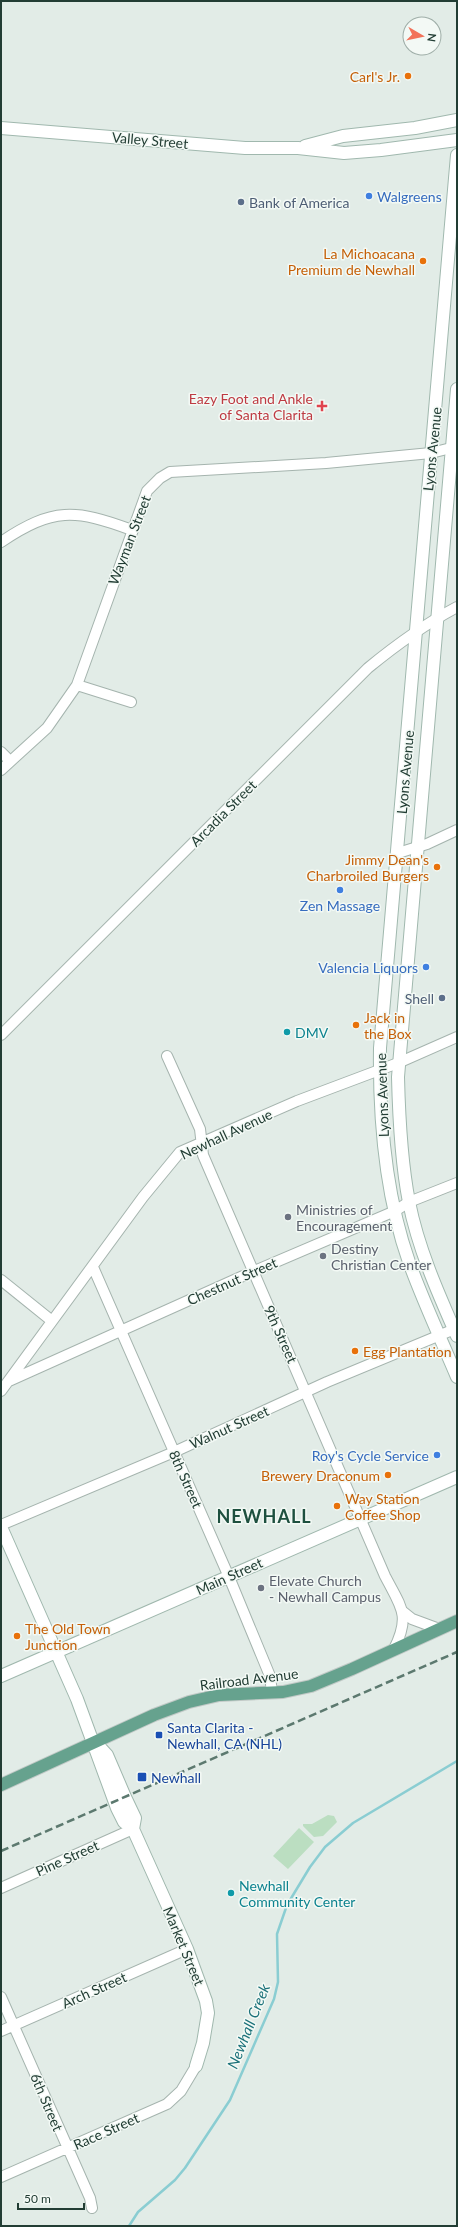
<svg xmlns="http://www.w3.org/2000/svg" width="458" height="2227" viewBox="0 0 458 2227" font-family="Lato,sans-serif">
<style>
.green{fill:#bbdec1}
.lines{fill:none;stroke-linecap:round;stroke-linejoin:round}
.stream{stroke:#8acdd2;stroke-width:2.5}
.street-casing{stroke:#a5b4ae;stroke-width:12}
.secondary-casing{stroke:#a0b8ae;stroke-width:14}
.primary-casing{stroke:#c1c9c6;stroke-width:14}
.street{stroke:#fff;stroke-width:10}
.secondary{stroke:#fff;stroke-width:12}
.primary{stroke:#66a28e;stroke-width:12}
.rail{stroke:#5c796f;stroke-width:2.5;stroke-dasharray:8 4;stroke-linecap:butt}
.food-dot{fill:#e8710a;stroke:#f3f9f5;stroke-width:1.5}
.shop-dot{fill:#3f7fe0;stroke:#f3f9f5;stroke-width:1.5}
.service-dot{fill:#5c6f8a;stroke:#f3f9f5;stroke-width:1.5}
.health-dot{fill:#e0444e;stroke:#f3f9f5;stroke-width:1.5}
.culture-dot{fill:#0f9aa8;stroke:#f3f9f5;stroke-width:1.5}
.worship-dot{fill:#6b7280;stroke:#f3f9f5;stroke-width:1.5}
.transit-dot{fill:#1a4fb4;stroke:#f3f9f5;stroke-width:1.5}
.labels{text-anchor:middle;dominant-baseline:central;stroke-width:3;stroke-linejoin:round;paint-order:stroke}
.food-label{font-size:14px;fill:#c56008;stroke:#f3f9f5;text-anchor:end}
.street-label{font-size:14px;fill:#223d34;stroke:#f3f9f5}
.shop-label{font-size:14px;fill:#366cbe;stroke:#f3f9f5;text-anchor:end}
.service-label{font-size:14px;fill:#4e5e75;stroke:#f3f9f5;text-anchor:start}
.health-label{font-size:14px;fill:#be3a42;stroke:#f3f9f5;text-anchor:end}
.culture-label{font-size:14px;fill:#0d838f;stroke:#f3f9f5;text-anchor:start}
.worship-label{font-size:14px;fill:#5b616d;stroke:#f3f9f5;text-anchor:start}
.transit-label{font-size:14px;fill:#164399;stroke:#f3f9f5;text-anchor:start}
.water-label{font-size:15px;font-style:italic;fill:#1c727a;stroke:#f3f9f5}
.district-label{font-size:18px;font-weight:bold;letter-spacing:1px;fill:#1e503f;stroke:#f3f9f5}
</style>
<rect width="100%" height="100%" fill="#e2ece7"/>
<path class="green" d="M328 1815 334 1816 337 1822 323 1836 314 1837 303 1826V1824H312Z
M299 1828 314 1842 288 1869 273 1856Z"/>
<g class="lines">
<path class="stream" d="M129 2226 138 2212 175 2180 185 2168 230 2100 274 1999 278 1982 277 1934 287 1905 310 1867 325 1847 353 1823 457 1761"/>
<defs>
<path id="street" d="M1 542C53 507 75 509 132 530
M77 685 131 702
M1 752 10 761
M1 770 47 728 77 685 147 491 160 478 170 472 326 463 431 453 451 448
M398 853 427 844 457 830
M1 1035 368 668C396 645 425 624 457 607
M167 1056 200 1129 203 1155 385 1576C401 1607 411 1615 394 1649
M93 1267 229 1577 270 1676 272 1693
M1 1280 52 1321
M9 1381 243 1276 395 1211 409 1202 457 1183
M1 1391 143 1197 180 1152 297 1101 398 1063 457 1037
M1 1525 174 1452 327 1382 457 1328
M402 1611 412 1619 439 1629
M1 1888 133 1829
M1 1997 90 2198 92 2208
M1 2031 187 1949
M1 2177 167 2104 181 2091 196 2066"/>
<path id="secondary" d="M1 128 245 148H298L344 153 381 150 457 140
M305 146 343 136 415 128 457 120
M457 155 380 1048C379 1119 385 1194 409 1262 423 1301 441 1339 457 1377
M457 389 398 1077C399 1119 401 1161 409 1202 418 1248 438 1293 457 1336
M1 1527 77 1699 117 1808 124 1822 133 1829
M1 1676 457 1477
M95 1742 107 1755 125 1797 135 1818 133 1829 187 1949 206 2001 208 2013 203 2043 196 2066"/>
<path id="primary" d="M1 1785 154 1715 189 1702 219 1695 283 1692 311 1686 352 1669 457 1621"/>
</defs>
<use href="#street" class="street-casing"/>
<use href="#secondary" class="secondary-casing"/>
<use href="#primary" class="primary-casing"/>
<use href="#street" class="street"/>
<use href="#secondary" class="secondary"/>
<use href="#primary" class="primary"/>
<path class="rail" d="M1 1851 457 1652"/>
</g>
<g class="food-dot">
<circle cx="408" cy="76" r="4"/>
<circle cx="423" cy="261" r="4"/>
<circle cx="437" cy="867" r="4"/>
<circle cx="356" cy="1025" r="4"/>
<circle cx="355" cy="1351" r="4"/>
<circle cx="388" cy="1475" r="4"/>
<circle cx="337" cy="1506" r="4"/>
<circle cx="17" cy="1636" r="4"/>
</g>
<g class="shop-dot">
<circle cx="369" cy="196" r="4"/>
<circle cx="340" cy="890" r="4"/>
<circle cx="426" cy="967" r="4"/>
<circle cx="437" cy="1455" r="4"/>
</g>
<g class="service-dot">
<circle cx="241" cy="202" r="4"/>
<circle cx="442" cy="998" r="4"/>
</g>
<path class="health-dot" d="M320 400h4v4h4v4h-4v4h-4v-4h-4v-4h4z"/>
<g class="culture-dot">
<circle cx="287" cy="1032" r="4"/>
<circle cx="231" cy="1893" r="4"/>
</g>
<g class="worship-dot">
<circle cx="288" cy="1217" r="4"/>
<circle cx="323" cy="1256" r="4"/>
<circle cx="261" cy="1588" r="4"/>
</g>
<g class="transit-dot">
<rect x="155" y="1731" width="8" height="8" rx="2"/>
<rect x="137" y="1772" width="10" height="10" rx="2"/>
</g>
<g class="labels">
<g class="food-label">
<text x="400" y="76">Carl's Jr.</text>
<text x="415" y="253">La Michoacana<tspan x="415" dy="16">Premium de Newhall</tspan></text>
<text x="429" y="859">Jimmy Dean's<tspan x="429" dy="16">Charbroiled Burgers</tspan></text>
<text x="364" y="1017" text-anchor="start">Jack in<tspan x="364" dy="16">the Box</tspan></text>
<text x="363" y="1351" text-anchor="start">Egg Plantation</text>
<text x="380" y="1475">Brewery Draconum</text>
<text x="345" y="1498" text-anchor="start">Way Station<tspan x="345" dy="16">Coffee Shop</tspan></text>
<text x="25" y="1628" text-anchor="start">The Old Town<tspan x="25" dy="16">Junction</tspan></text>
</g>
<g class="street-label">
<text transform="translate(150 140) rotate(5)">Valley Street</text>
<text transform="translate(432 449) rotate(-84)">Lyons Avenue</text>
<text transform="translate(129 540) rotate(-69)">Wayman Street</text>
<text transform="translate(405 772) rotate(-85)">Lyons Avenue</text>
<text transform="translate(223 813) rotate(-45)">Arcadia Street</text>
<text transform="translate(382 1095) rotate(-92)">Lyons Avenue</text>
<text transform="translate(226 1134) rotate(-25)">Newhall Avenue</text>
<text transform="translate(232 1281) rotate(-24)">Chestnut Street</text>
<text transform="translate(281 1334) rotate(66)">9th Street</text>
<text transform="translate(229 1427) rotate(-24)">Walnut Street</text>
<text transform="translate(186 1479) rotate(66)">8th Street</text>
<text transform="translate(229 1576) rotate(-24)">Main Street</text>
<text transform="translate(249 1679) rotate(-7)">Railroad Avenue</text>
<text transform="translate(67 1858) rotate(-24)">Pine Street</text>
<text transform="translate(184 1946) rotate(67)">Market Street</text>
<text transform="translate(94 1990) rotate(-24)">Arch Street</text>
<text transform="translate(47 2102) rotate(67)">6th Street</text>
<text transform="translate(106 2131) rotate(-24)">Race Street</text>
</g>
<g class="shop-label">
<text x="377" y="196" text-anchor="start">Walgreens</text>
<text x="340" y="905" text-anchor="middle">Zen Massage</text>
<text x="418" y="967">Valencia Liquors</text>
<text x="429" y="1455">Roy's Cycle Service</text>
</g>
<g class="service-label">
<text x="249" y="202">Bank of America</text>
<text x="434" y="998" text-anchor="end">Shell</text>
</g>
<g class="health-label">
<text x="313" y="398">Eazy Foot and Ankle<tspan x="313" dy="16">of Santa Clarita</tspan></text>
</g>
<g class="culture-label">
<text x="295" y="1032">DMV</text>
<text x="239" y="1885">Newhall<tspan x="239" dy="16">Community Center</tspan></text>
</g>
<g class="worship-label">
<text x="296" y="1209">Ministries of<tspan x="296" dy="16">Encouragement</tspan></text>
<text x="331" y="1248">Destiny<tspan x="331" dy="16">Christian Center</tspan></text>
<text x="269" y="1580">Elevate Church<tspan x="269" dy="16">- Newhall Campus</tspan></text>
</g>
<g class="transit-label">
<text x="167" y="1727">Santa Clarita -<tspan x="167" dy="16">Newhall, CA (NHL)</tspan></text>
<text x="151" y="1777">Newhall</text>
</g>
<g class="water-label">
<text transform="translate(248 2026) rotate(-68)">Newhall Creek</text>
</g>
<g class="district-label">
<text x="264" y="1516">NEWHALL</text>
</g>
</g>
<rect width="458" height="2227" fill="none" stroke="#223d34" stroke-width="4"/>
<g transform="translate(422 36) rotate(99)"><circle r="19" fill="#f3f9f5" stroke="#9faea8"/>
<path d="M0-3L7 15L0 10L-7 15Z" fill="#f2725a"/>
<text y="-6" font-size="11" font-weight="bold" text-anchor="middle" fill="#223d34">N</text>
</g>
<path d="M18 2203v6h66v-6" fill="none" stroke="#223d34" stroke-width="2"/>
<text x="24" y="2203" font-size="12" fill="#223d34" stroke="#f3f9f5" stroke-width="3" paint-order="stroke">50 m</text>
</svg>
